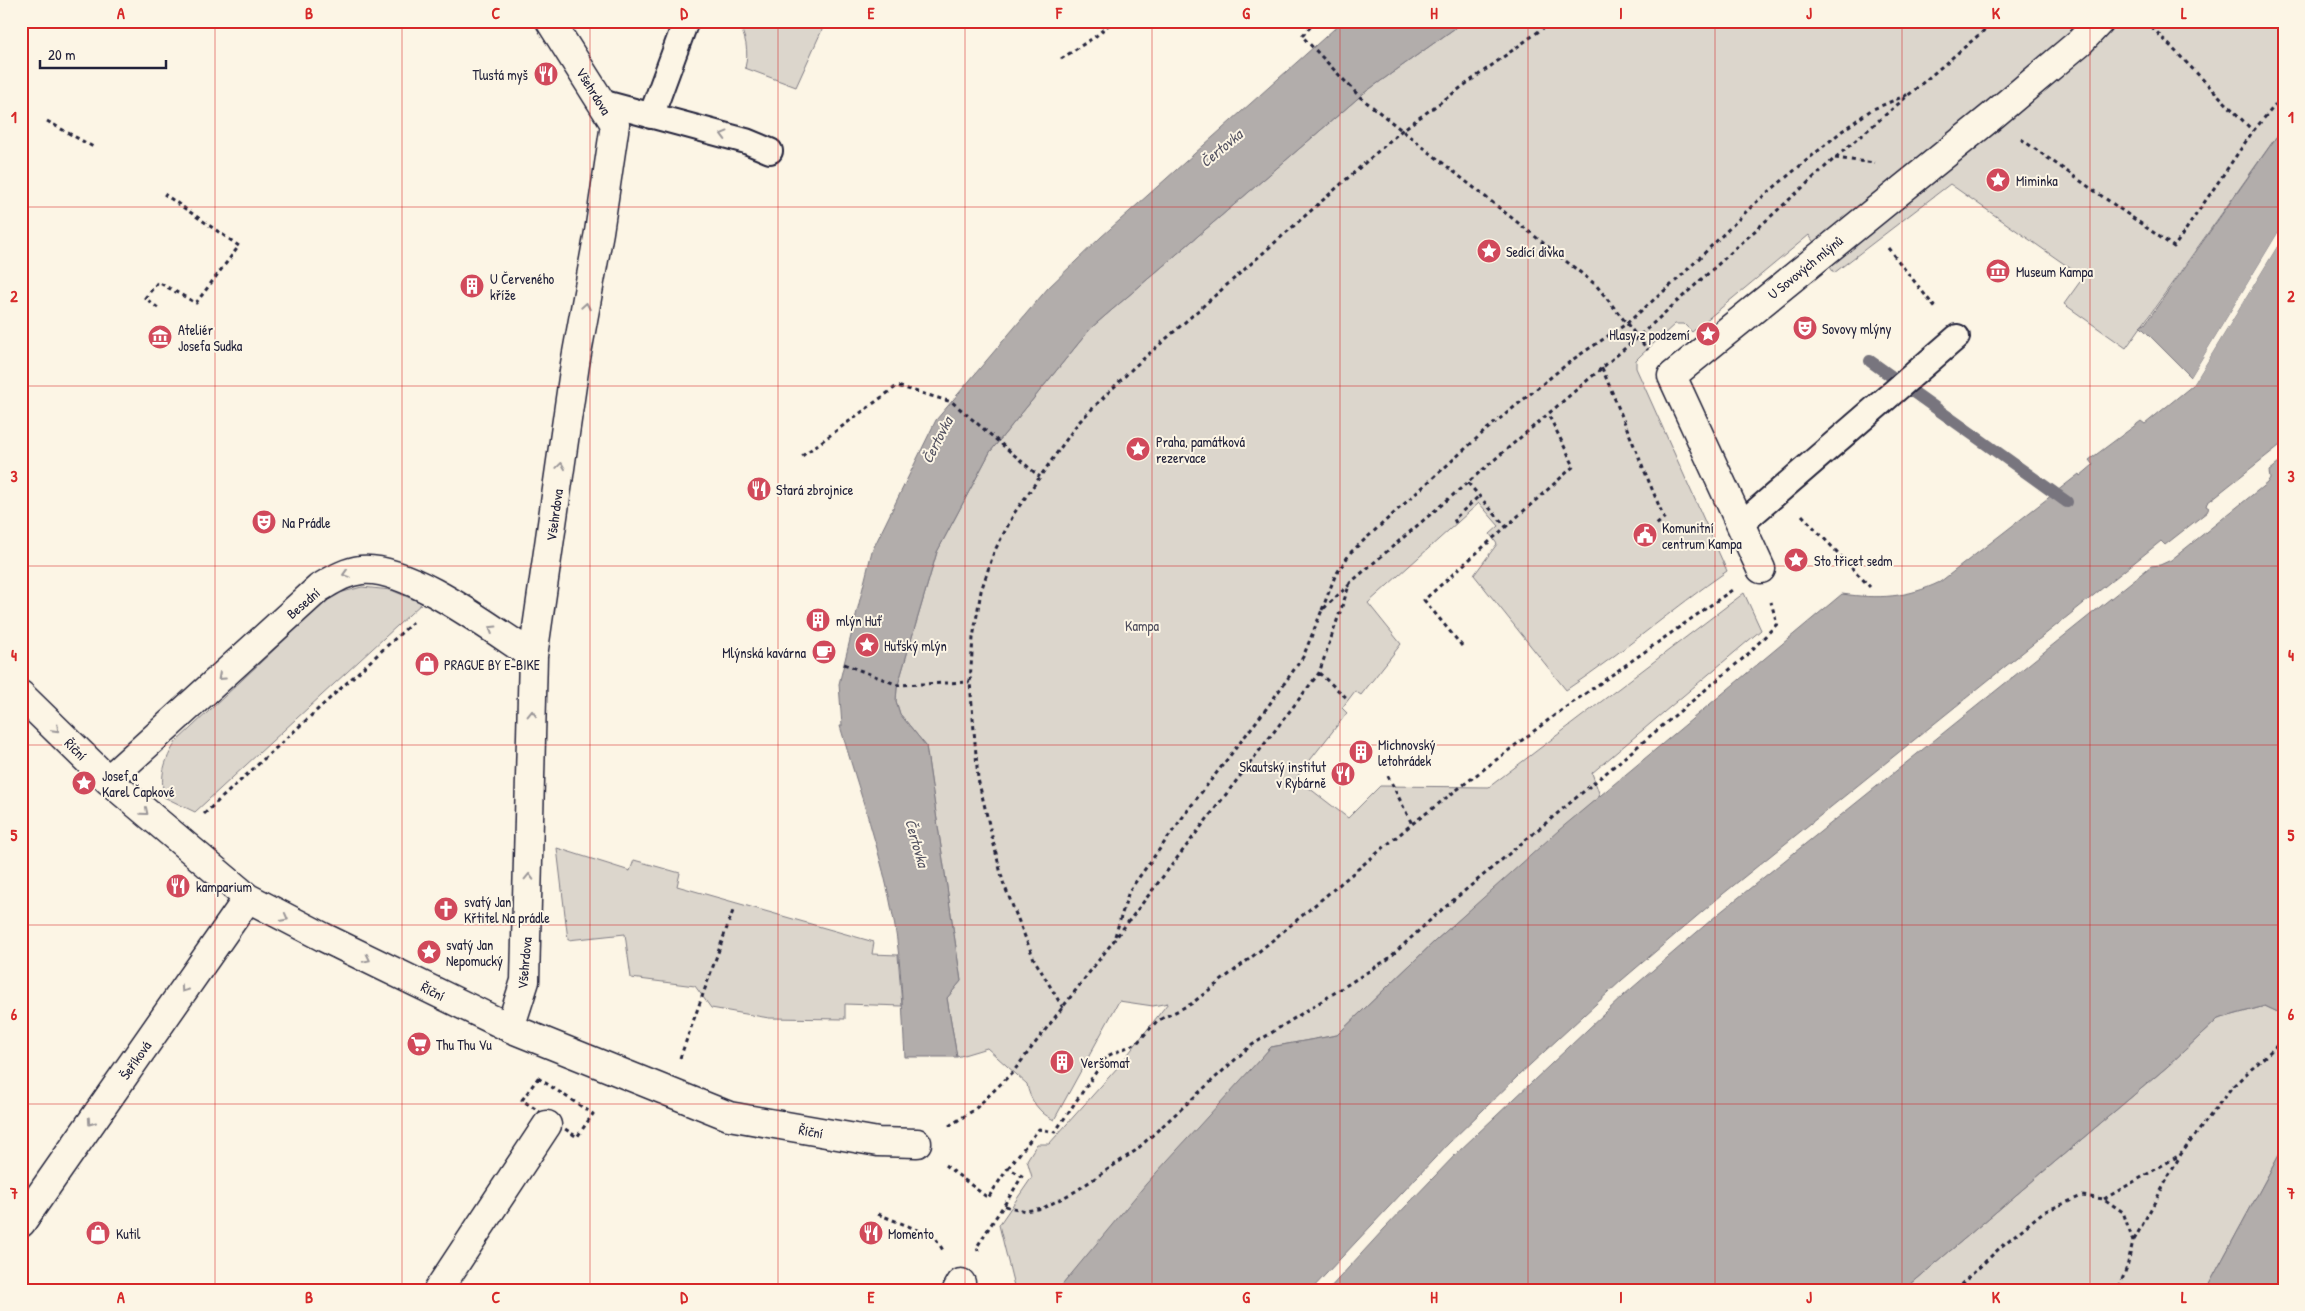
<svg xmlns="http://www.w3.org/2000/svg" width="2305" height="1311" viewBox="0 0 2305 1311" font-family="'Patrick Hand',sans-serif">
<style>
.green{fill:#dcd6cc;stroke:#7f7c84}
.water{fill:#b2adab;stroke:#78757e}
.pier{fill:#fcf5e5}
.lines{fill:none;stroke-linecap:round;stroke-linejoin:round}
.stream{stroke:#78757e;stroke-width:12}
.service-casing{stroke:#22223b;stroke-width:28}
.pedestrian-casing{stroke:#22223b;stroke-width:31}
.minor-casing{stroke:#22223b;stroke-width:31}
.path{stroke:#22223b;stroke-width:3;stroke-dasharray:4 4;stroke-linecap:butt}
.service{stroke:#fcf5e5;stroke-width:24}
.pedestrian{stroke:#fcf5e5;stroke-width:28}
.minor{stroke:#fcf5e5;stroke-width:28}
.tram{stroke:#22223b;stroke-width:1}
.oneway{stroke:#9a9698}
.grid{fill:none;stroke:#d62828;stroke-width:1;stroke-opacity:0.55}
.labels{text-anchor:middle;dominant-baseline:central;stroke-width:4;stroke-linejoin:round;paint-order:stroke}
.poi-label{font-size:14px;fill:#22223b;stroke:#fcf5e5;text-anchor:start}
.street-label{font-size:14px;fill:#22223b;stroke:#fcf5e5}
.park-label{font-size:14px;fill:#504f5f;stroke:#fcf5e5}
.water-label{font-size:15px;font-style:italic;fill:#545362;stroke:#fcf5e5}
.neatline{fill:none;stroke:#d62828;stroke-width:2}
.grid-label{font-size:16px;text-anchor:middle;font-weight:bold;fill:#d62828}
</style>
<rect width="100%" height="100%" fill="#fcf5e5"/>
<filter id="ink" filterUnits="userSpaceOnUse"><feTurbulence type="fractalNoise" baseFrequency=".02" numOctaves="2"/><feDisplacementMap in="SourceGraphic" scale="10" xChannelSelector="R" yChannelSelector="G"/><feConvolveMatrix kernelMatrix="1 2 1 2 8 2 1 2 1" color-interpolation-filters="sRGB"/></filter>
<g filter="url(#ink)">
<path class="green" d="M737 21H826L796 87 745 68C749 51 746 36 737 21Z
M1465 21H2284V126L2126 348 2064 304 2082 279 2080 275 1950 184 1834 273 1809 235 1692 332 1684 324H1675L1640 356 1636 360V368L1727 571C1672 609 1622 653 1566 690L1474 575 1497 544 1490 534 1499 526 1479 503 1368 603 1401 644 1361 695 1355 691 1342 708 1347 713 1296 778 1348 818 1380 786 1489 787 1744 593 1761 630 1592 773 1600 796 1435 941 1337 1035 1271 1047 1058 1290H1015L999 1225 1032 1177 1027 1160 1037 1144H1049L1118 1067 1168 1003 1153 1006 1119 1001 1054 1120C1040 1114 1029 1099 1027 1084L987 1048 957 1057 947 998 961 981 926 746 900 714 896 701 897 688 937 552 990 452 1091 328 1364 93Z
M362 587 391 590 422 603 195 812 164 797C160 775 164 761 176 742L327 600 339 593Z
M557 848 630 871 634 860 680 873 677 886 874 942 872 954 898 955 902 1006 845 1004V1019L769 1018 711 1008 695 986 631 978 625 934 568 940Z
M2265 1006 2284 1015V1146L2206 1290H1904L2168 1066 2218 1019Z"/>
<path class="water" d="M1343 21H1465L1364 93 1091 328 990 452 937 552 897 688 896 701 900 714 926 746 961 981 947 998 957 1057H905C902 1012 902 965 894 921 882 854 859 791 840 726H842L839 684 872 551 936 420 1048 288 1101 237Z
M2284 126V223L2191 377 2140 326 2145 324Z
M2284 235V442L2207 503 2206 506 2209 508 2207 512 2165 545 2161 541 1723 894 1622 980 1519 1075 1448 1144 1311 1290H1058L1146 1184 1271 1047 1337 1035 1435 941 1559 830 1842 594C1878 599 1907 598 1940 582L2079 474 2080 476 2093 465 2089 460 2141 421 2145 424 2193 385Z
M2284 459V1015L2265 1006 2218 1019 2168 1066 1904 1290H1328L1384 1229 1458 1152 1624 995 1718 914 2151 566 2160 565 2171 560 2267 483 2270 478 2269 471Z
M2284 1146V1290H2206Z"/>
<path class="pier" d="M2284 223V228L2191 380V377Z
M2284 232V235L2193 385 2192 382Z"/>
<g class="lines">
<path class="stream" d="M1870 361 2067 502"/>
<defs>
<path id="service" d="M601 102 746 141 770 151
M651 116 686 21
M1741 524 1957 337"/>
<path id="pedestrian" d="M1761 569 1672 376 1991 117 2080 42 2100 21"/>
<path id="minor" d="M21 695 108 780 248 898 323 937 510 1028 729 1116 878 1142 917 1143
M108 780 319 588C333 580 345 572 361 570 408 565 493 630 533 656
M510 1028 525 981 533 656 575 364 599 232 615 124 550 21
M21 1223 248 898
M438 1290 547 1125
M957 1290 961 1283"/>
</defs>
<use href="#service" class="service-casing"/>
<use href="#pedestrian" class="pedestrian-casing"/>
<use href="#minor" class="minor-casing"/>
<path class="path" d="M1316 21 1302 36 1360 97 1596 285 1648 350
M2146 21 2253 131
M1061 59 1096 36 1113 21
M47 121 95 148
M2021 139 2174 247 2253 131 2284 95
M1835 158 1875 163
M1888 248 1937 310
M158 308 145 298 158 282 196 303 239 246 164 194
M1602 368 1664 518 1655 526
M802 456 897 386 952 402 1040 477
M1468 483 1506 527
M1802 515 1870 587
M1456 523 1454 519 1479 496
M1322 610 1335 576 1351 552 1486 430 1572 360 1626 324 1679 278 1754 204 1842 131 1871 110 1909 94
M1462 646 1424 600 1574 466 1548 414
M844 664 898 685 970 682
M1319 673 1348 699
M1388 776 1412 824
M204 814 413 622
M1115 936 1129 891 1191 806 1266 709 1303 657 1322 610 1349 585
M1063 1008 1034 959 1003 882 978 779 970 682 973 638 981 591 994 552 1015 512 1078 423 1133 368 1401 131 1553 21
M680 1058 734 908
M538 1078 593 1114 577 1137 522 1100Z
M949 1126 974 1110 1013 1072 1319 673 1350 583 1637 338 1835 158 1995 21
M945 1165 988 1198 1008 1168 1022 1176C1008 1201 991 1223 977 1247L978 1251
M1008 1168 1039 1129 1055 1132 1107 1056 1137 1043 1157 1021 1191 1004 1262 949 1412 824 1555 715 1732 590
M2104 1199 2180 1155
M1005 1206 1026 1211 1043 1208 1076 1191 1135 1151 1249 1047 1388 959 1438 913 1746 656 1777 624 1771 602
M878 1214 935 1237 944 1252
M2134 1240 2181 1154 2232 1087 2284 1039
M1955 1290 2003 1245 2043 1212 2082 1196 2104 1199 2123 1212 2133 1241 2127 1267 2118 1290"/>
<use href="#service" class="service"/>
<use href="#pedestrian" class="pedestrian"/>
<use href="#minor" class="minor"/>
<path class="tram" d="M21 1279 39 1290"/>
</g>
<defs><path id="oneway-chevron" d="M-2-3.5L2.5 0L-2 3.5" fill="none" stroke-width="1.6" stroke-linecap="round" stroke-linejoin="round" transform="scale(1.25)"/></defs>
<g class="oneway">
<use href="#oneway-chevron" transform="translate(724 135) rotate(-165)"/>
<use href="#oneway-chevron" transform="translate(586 306) rotate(-80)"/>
<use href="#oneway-chevron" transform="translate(561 466) rotate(-82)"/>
<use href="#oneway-chevron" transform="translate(346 574) rotate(163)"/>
<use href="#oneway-chevron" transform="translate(492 629) rotate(-148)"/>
<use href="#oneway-chevron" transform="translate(221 677) rotate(138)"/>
<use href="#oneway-chevron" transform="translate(532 714) rotate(-89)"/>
<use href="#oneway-chevron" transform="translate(56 729) rotate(45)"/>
<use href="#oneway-chevron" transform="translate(145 812) rotate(40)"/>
<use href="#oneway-chevron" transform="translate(529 877) rotate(-88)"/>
<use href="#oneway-chevron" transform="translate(285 918) rotate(28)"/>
<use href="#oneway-chevron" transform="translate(367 959) rotate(26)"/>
<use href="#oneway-chevron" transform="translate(184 989) rotate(125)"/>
<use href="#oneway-chevron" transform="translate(91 1122) rotate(125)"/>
</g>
</g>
<path class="grid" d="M215 21V1290M402 21V1290M590 21V1290M778 21V1290M965 21V1290M1152 21V1290M1340 21V1290M1528 21V1290M1715 21V1290M1902 21V1290M2090 21V1290M21 207H2284M21 386H2284M21 566H2284M21 745H2284M21 925H2284M21 1104H2284"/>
<defs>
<symbol id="restaurant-disc" viewBox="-11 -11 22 22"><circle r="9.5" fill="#d1495b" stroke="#fcf5e5"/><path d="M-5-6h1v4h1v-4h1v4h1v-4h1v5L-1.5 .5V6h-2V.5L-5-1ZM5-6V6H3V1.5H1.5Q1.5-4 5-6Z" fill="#fff"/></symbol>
<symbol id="sight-disc" viewBox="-11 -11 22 22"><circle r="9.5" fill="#d1495b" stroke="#fcf5e5"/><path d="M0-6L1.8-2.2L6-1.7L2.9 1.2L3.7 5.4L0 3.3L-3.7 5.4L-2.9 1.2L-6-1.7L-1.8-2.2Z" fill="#fff"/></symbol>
<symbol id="museum-disc" viewBox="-11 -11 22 22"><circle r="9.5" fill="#d1495b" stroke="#fcf5e5"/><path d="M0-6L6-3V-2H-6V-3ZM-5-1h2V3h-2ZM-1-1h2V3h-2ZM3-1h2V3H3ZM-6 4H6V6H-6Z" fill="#fff"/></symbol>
<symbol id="building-disc" viewBox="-11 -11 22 22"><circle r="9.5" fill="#d1495b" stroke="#fcf5e5"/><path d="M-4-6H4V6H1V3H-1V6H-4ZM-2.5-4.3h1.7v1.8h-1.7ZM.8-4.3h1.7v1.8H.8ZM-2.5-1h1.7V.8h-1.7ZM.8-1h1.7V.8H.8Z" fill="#fff"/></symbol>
<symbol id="theatre-disc" viewBox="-11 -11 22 22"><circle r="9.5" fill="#d1495b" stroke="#fcf5e5"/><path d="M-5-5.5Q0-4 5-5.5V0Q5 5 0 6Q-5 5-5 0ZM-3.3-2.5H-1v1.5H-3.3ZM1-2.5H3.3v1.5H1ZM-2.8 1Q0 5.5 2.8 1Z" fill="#fff"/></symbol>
<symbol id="civic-disc" viewBox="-11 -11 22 22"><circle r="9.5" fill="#d1495b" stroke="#fcf5e5"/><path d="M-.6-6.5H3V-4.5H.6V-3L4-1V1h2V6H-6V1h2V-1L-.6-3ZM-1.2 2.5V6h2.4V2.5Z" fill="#fff"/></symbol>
<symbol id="cafe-disc" viewBox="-11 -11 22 22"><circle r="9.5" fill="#d1495b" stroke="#fcf5e5"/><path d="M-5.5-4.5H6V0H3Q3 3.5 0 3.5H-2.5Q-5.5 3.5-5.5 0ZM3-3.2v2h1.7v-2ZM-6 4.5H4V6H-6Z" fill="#fff"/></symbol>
<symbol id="shop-disc" viewBox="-11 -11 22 22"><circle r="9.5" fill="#d1495b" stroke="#fcf5e5"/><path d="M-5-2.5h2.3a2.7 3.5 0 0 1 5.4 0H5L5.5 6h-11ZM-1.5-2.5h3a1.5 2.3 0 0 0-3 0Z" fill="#fff"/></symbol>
<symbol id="church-disc" viewBox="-11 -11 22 22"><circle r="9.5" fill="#d1495b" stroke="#fcf5e5"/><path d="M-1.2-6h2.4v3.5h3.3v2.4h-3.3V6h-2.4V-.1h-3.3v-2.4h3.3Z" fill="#fff"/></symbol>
<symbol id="supermarket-disc" viewBox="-11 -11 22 22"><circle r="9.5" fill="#d1495b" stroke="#fcf5e5"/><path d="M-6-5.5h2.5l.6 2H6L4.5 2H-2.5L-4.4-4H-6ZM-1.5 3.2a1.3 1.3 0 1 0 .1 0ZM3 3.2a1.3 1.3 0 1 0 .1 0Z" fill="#fff"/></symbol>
</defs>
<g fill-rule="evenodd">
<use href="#restaurant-disc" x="532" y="60" width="28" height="28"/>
<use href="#sight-disc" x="1984" y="166" width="28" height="28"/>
<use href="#sight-disc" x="1475" y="237" width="28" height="28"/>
<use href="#museum-disc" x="1984" y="257" width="28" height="28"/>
<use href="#building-disc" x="458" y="272" width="28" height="28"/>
<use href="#theatre-disc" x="1791" y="314" width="28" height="28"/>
<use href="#sight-disc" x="1694" y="320" width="28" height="28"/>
<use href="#museum-disc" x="146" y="323" width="28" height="28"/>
<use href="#sight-disc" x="1124" y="435" width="28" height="28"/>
<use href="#restaurant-disc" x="745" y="475" width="28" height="28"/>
<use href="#theatre-disc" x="250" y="508" width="28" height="28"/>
<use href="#civic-disc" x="1631" y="521" width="28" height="28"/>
<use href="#sight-disc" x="1782" y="546" width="28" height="28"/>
<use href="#building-disc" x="804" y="606" width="28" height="28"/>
<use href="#sight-disc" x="853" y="631" width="28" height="28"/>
<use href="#cafe-disc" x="810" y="638" width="28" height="28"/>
<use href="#shop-disc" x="413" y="650" width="28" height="28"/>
<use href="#building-disc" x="1347" y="738" width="28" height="28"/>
<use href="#restaurant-disc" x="1329" y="760" width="28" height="28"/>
<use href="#sight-disc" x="70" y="769" width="28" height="28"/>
<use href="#restaurant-disc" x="164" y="872" width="28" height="28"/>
<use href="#church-disc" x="432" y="895" width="28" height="28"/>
<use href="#sight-disc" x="415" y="938" width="28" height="28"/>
<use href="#supermarket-disc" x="405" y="1030" width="28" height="28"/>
<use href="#building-disc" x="1048" y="1048" width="28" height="28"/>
<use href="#shop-disc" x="84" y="1219" width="28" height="28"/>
<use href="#restaurant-disc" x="857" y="1219" width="28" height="28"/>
</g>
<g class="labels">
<g class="poi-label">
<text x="528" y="74" text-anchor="end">Tlustá myš</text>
<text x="2016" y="180">Miminka</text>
<text x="1506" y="251">Sedící dívka</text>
<text x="2016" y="271">Museum Kampa</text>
<text x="490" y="278">U Červeného<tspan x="490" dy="16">kříže</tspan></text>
<text x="1822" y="328">Sovovy mlýny</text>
<text x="178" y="329">Ateliér<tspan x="178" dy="16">Josefa Sudka</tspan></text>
<text x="1690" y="334" text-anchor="end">Hlasy z podzemí</text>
<text x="1156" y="441">Praha, památková<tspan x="1156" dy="16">rezervace</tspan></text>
<text x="776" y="489">Stará zbrojnice</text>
<text x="282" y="522">Na Prádle</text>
<text x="1662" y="527">Komunitní<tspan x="1662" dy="16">centrum Kampa</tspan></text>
<text x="1814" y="560">Sto třicet sedm</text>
<text x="836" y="620">mlýn Huť</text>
<text x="884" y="645">Huťský mlýn</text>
<text x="806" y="652" text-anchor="end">Mlýnská kavárna</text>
<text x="444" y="664">PRAGUE BY E-BIKE</text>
<text x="1378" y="744">Michnovský<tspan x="1378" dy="16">letohrádek</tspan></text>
<text x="1326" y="766" text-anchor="end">Skautský institut<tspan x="1326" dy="16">v Rybárně</tspan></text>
<text x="102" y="775">Josef a<tspan x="102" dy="16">Karel Čapkové</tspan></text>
<text x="196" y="886">kamparium</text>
<text x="464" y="901">svatý Jan<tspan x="464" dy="16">Křtitel Na prádle</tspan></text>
<text x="446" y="944">svatý Jan<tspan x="446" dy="16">Nepomucký</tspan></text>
<text x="436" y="1044">Thu Thu Vu</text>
<text x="1080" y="1062">Veršomat</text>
<text x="116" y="1233">Kutil</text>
<text x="888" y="1233">Momento</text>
</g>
<g class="street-label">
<text transform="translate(594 91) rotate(58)">Všehrdova</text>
<text transform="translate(1805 267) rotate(-39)">U Sovových mlýnů</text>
<text transform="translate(554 515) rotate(-82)">Všehrdova</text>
<text transform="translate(303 603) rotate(-41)">Besední</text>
<text transform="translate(76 749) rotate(45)">Říční</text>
<text transform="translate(524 963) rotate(-85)">Všehrdova</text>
<text transform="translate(433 991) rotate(26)">Říční</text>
<text transform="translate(135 1060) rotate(-55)">Šeříková</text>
<text transform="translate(811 1131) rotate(10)">Říční</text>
</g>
<g class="park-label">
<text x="1142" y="625">Kampa</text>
</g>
<g class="water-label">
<text transform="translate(1221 148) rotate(-40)">Čertovka</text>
<text transform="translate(937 440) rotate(-63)">Čertovka</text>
<text transform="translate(917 843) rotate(74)">Čertovka</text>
</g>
</g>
<rect width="2305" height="1311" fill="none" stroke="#fcf5e5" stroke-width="55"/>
<path d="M40 60v8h126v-8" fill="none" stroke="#22223b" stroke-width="2.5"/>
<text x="48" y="60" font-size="15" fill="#22223b" stroke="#fcf5e5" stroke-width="4" paint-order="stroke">20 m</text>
<rect x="28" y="28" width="2250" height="1256" class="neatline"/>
<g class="grid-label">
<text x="121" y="19">A</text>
<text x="309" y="19">B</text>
<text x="496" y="19">C</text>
<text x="684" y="19">D</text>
<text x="871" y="19">E</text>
<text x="1059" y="19">F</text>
<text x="1246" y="19">G</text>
<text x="1434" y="19">H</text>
<text x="1621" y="19">I</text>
<text x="1809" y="19">J</text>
<text x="1996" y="19">K</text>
<text x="2184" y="19">L</text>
<text x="14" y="123">1</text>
<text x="2291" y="123">1</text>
<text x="14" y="302">2</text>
<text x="2291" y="302">2</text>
<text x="14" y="482">3</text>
<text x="2291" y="482">3</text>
<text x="14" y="661">4</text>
<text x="2291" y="661">4</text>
<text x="14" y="841">5</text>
<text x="2291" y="841">5</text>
<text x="14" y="1020">6</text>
<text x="2291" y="1020">6</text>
<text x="14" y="1199">7</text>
<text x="2291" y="1199">7</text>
<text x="121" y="1303">A</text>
<text x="309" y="1303">B</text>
<text x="496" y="1303">C</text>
<text x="684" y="1303">D</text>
<text x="871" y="1303">E</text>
<text x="1059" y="1303">F</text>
<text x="1246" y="1303">G</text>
<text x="1434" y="1303">H</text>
<text x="1621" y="1303">I</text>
<text x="1809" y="1303">J</text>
<text x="1996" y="1303">K</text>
<text x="2184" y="1303">L</text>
</g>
</svg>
